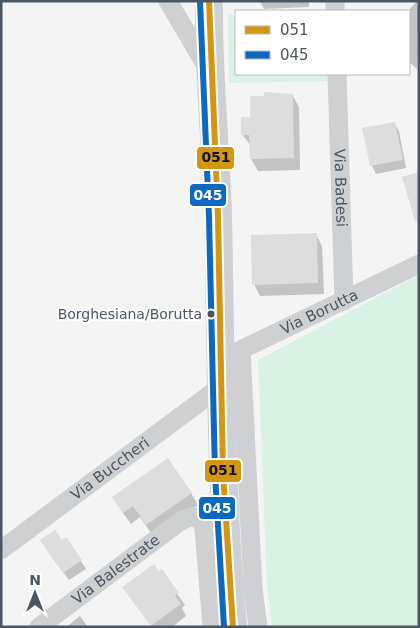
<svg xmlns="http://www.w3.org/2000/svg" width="420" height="628" viewBox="0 0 420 628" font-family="'DejaVu Sans',sans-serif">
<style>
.green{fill:#d9f2e3}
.shadow{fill:#0003}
.building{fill:#ddddde}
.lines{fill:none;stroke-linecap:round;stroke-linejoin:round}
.street{stroke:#ced0d2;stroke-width:19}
.secondary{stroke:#ced0d4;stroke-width:28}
.bus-1-casing{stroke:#fff;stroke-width:10}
.bus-2-casing{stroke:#fff;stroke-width:10}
.bus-1{stroke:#d49613;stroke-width:6}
.bus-2{stroke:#0c69bf;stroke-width:6}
.bus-dot{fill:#4a5661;stroke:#fff;stroke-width:2}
.labels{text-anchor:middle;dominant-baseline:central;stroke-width:4.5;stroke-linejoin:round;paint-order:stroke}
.bus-label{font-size:14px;fill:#4a5661;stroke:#fff;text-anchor:end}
.street-label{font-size:15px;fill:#4a5661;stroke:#fff}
.line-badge{stroke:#fff;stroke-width:2}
.badge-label{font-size:14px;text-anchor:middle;font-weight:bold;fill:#fff}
.pale-badge-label{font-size:14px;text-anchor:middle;font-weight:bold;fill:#111}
</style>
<rect width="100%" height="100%" fill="#f4f4f4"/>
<path class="green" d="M236 14V74H327L328 81 229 83 228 15Z
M419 275V627H272L267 585 258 360Z"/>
<path class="shadow" d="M260 1H309V7L264 9Z
M417 1H419L417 69 409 62 408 11Z
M293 96 299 107 300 170 258 171 251 159V146L242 134 252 118Z
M394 123 399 131 406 168 376 174 372 166 364 129Z
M316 234 322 246 324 294 260 296 254 284Z
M191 493 198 505 153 536 140 517 131 524 120 509Z
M66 539 86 569 69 580 46 549Z
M161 571 185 605 182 608 186 616 172 627H152L131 598Z
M80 616 88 627H66Z"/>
<path class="building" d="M264 92 293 94 294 158 250 159 249 135H241V117H250V96H264Z
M395 122 403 160 370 166 362 128Z
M419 172V221H415L402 177Z
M317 233 318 283 252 285 251 235Z
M168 458 192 493 146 525 133 506 123 513 112 497Z
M55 530 62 540 66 537 82 560 63 573 40 540Z
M154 564 159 571 162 569 179 593 175 596 181 604 151 626 122 587Z"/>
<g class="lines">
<g class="street">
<path d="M168 1 208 69"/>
<path d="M335 1V11"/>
<path id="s1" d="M337 74 344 301"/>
<path d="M241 350 253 589 258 627"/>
<path id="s2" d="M230 355 419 264"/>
<path id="s3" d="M1 550 220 387"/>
<path id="s4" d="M39 627 178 523C188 516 200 513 204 528L212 627"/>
</g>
<path class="secondary" d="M209 1C208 73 216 145 218 217 221 354 220 490 233 627"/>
<defs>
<path id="bus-1" d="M209 1 218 217 223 473 233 627"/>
<path id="bus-2" d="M200 1 209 217 215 474 224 627"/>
</defs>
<use href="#bus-1" class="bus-1-casing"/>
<use href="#bus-2" class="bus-2-casing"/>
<use href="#bus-1" class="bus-1"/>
<use href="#bus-2" class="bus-2"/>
</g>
<circle class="bus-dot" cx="211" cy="314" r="4.5"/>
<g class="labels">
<g class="bus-label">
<text x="202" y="314">Borghesiana/Borutta</text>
</g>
<g class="street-label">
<text stroke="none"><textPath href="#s1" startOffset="114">Via Badesi</textPath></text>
<text stroke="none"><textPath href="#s2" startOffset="99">Via Borutta</textPath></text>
<text stroke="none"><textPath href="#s3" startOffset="136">Via Buccheri</textPath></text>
<text stroke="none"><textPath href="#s4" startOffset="96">Via Balestrate</textPath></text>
</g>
</g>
<g class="line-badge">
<rect x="196" y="146" width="39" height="24" rx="5" fill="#d49613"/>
<rect x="189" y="183" width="38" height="24" rx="5" fill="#0c69bf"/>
<rect x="204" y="459" width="38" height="24" rx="5" fill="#d49613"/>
<rect x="198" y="496" width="38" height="24" rx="5" fill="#0c69bf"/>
</g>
<g class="badge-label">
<text x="208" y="200">045</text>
<text x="217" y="513">045</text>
</g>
<g class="pale-badge-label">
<text x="216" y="162">051</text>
<text x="223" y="475">051</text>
</g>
<rect width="420" height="628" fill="none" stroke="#4a5661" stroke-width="5"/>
<rect x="235" y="10" width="175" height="65" fill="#ffffff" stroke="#b7bbc0"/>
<rect x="245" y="26" width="25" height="8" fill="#d49613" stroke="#b7bbc0"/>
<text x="280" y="35" font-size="15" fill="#4a5661">051</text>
<rect x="245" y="51" width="25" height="8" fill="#0c69bf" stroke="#b7bbc0"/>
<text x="280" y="60" font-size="15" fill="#4a5661">045</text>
<g transform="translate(35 593)" stroke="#ffffff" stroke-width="4" paint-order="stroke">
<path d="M0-4L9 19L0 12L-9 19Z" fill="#4a5661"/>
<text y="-8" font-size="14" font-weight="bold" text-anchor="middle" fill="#4a5661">N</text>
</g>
</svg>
